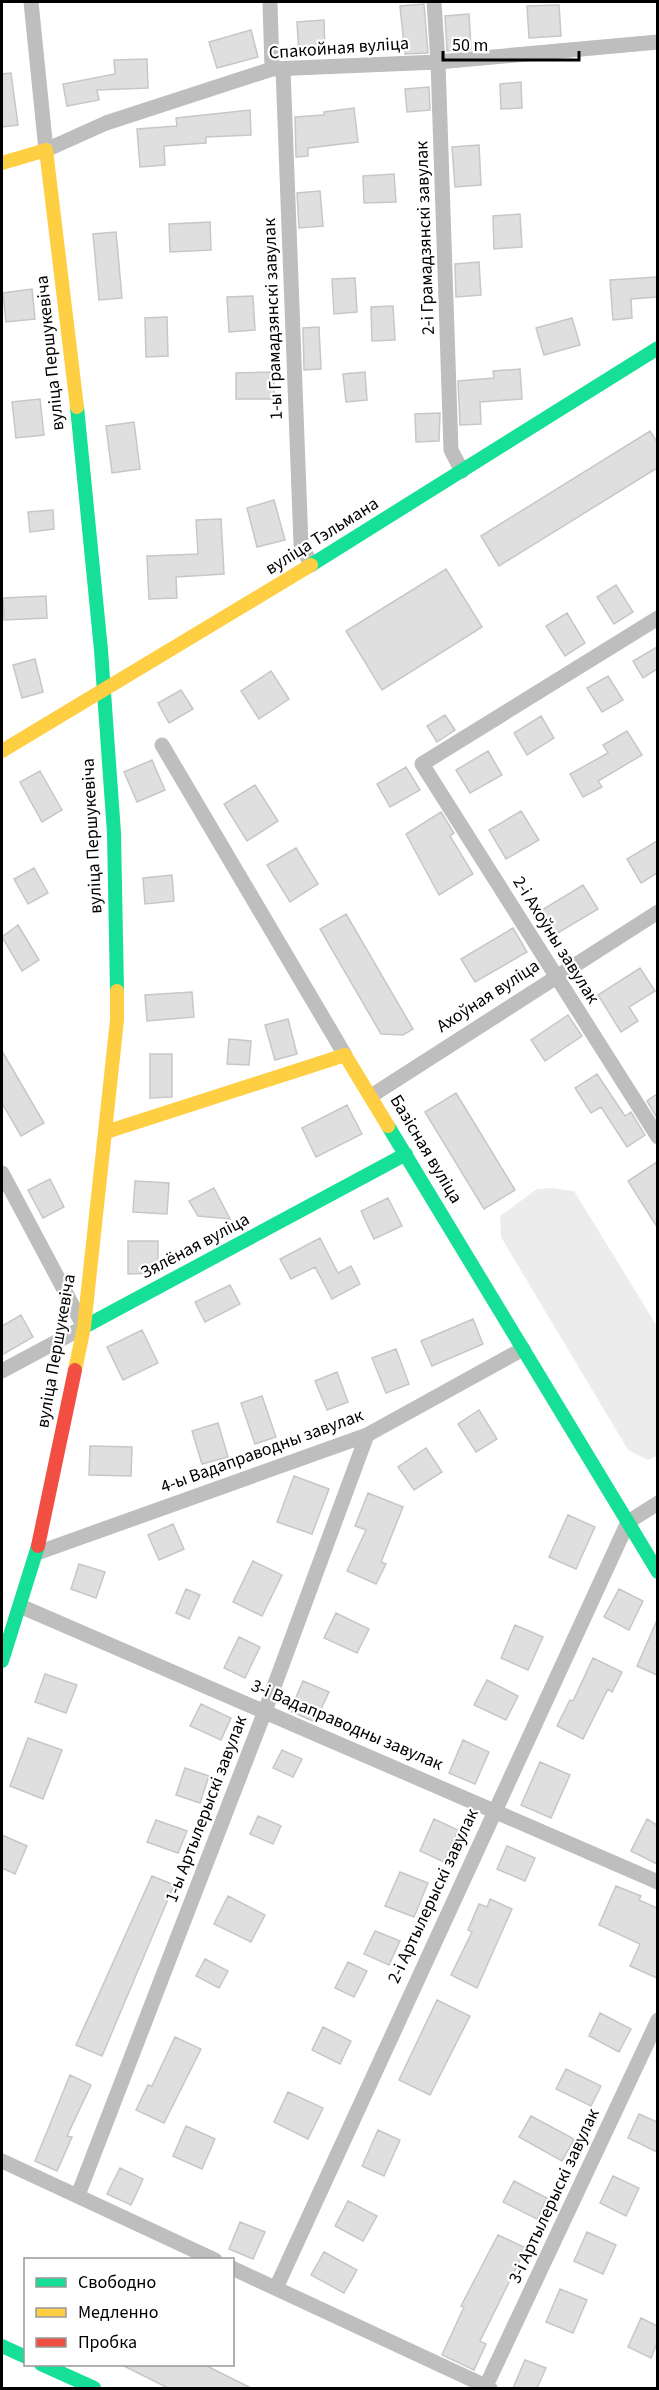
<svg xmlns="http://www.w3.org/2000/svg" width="659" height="2390" viewBox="0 0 659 2390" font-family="'Source Sans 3',sans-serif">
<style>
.green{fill:#ececec}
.building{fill:#dfdfdf;stroke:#c7c7c7;stroke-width:1.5}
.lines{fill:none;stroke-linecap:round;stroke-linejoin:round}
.street{stroke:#bebebe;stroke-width:15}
.fast{stroke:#16e098;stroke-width:14}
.slow{stroke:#ffcf43;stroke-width:14}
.jam{stroke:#f24e42;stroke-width:14}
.labels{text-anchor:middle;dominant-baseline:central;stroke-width:4.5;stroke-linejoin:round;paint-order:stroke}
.street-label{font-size:18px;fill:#000;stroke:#fff}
</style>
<rect width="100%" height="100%" fill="#fff"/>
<path class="green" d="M552 1188 574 1191 657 1326V1456L648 1460 628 1450 501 1237 500 1216 537 1189Z"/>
<path class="building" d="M424 4 428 53 405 54 400 6Z
M559 5 561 36 529 38 527 6Z
M469 14 471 49 447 51 445 16Z
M324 20 325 53 299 55 297 22Z
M251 30 258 57 217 68 209 42Z
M147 59 148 88 97 90 99 100 67 106 63 84 115 74 114 60Z
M11 73 18 125 2 127V74Z
M521 82 522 108 501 109 500 84Z
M429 87 430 110 407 112 405 89Z
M354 108 358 142 308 148V156L296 157 295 117 324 115V112Z
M250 110 251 135 206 137V143L164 146 165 165 140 167 137 129 177 126 176 118Z
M479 145 481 185 455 187 452 147Z
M394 174 396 202 364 203 363 176Z
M320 191 323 226 299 228 297 193Z
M520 214 522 247 494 249 493 216Z
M210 222 211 250 170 252 169 224Z
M116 232 122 298 99 300 93 234Z
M479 262 481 295 456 297 455 264Z
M657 277V297L631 299 632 318 613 320 610 280Z
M355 278 357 312 334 314 332 279Z
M32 289 35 319 6 322 3 293Z
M253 296 255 330 229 332 227 297Z
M393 306 395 340 372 341 371 307Z
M167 317 168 356 146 357 145 318Z
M572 318 580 345 544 355 536 328Z
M319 327 321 369 304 370 303 328Z
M520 369 522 399 480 402 481 424 460 425 458 381 494 378 493 371Z
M274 372V399H236V373Z
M365 372 367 400 346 402 343 374Z
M40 399 44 435 16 438 12 402Z
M440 413 439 441 416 442 415 414Z
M134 422 140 469 112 473 106 426Z
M650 431 657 442V468L499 566 481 536Z
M274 500 285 540 257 547 247 508Z
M53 510 54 529 30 532 28 512Z
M221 519 224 574 176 577 177 598 149 599 147 556 198 554 196 520Z
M446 569 482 627 382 690 346 631Z
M616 585 633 612 614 624 597 597Z
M46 596 47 618 4 620 3 598Z
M567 613 585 643 565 656 546 626Z
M657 647V669L643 678 633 661Z
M35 659 43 692 22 698 13 665Z
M271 671 289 699 259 719 241 691Z
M608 676 623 700 602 712 587 688Z
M181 690 193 709 169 723 158 703Z
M445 715 455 730 437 742 427 726Z
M541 716 554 738 527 755 514 733Z
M627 731 642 755 598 781 602 787 583 797 570 774 608 753 603 745Z
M488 751 502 775 470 793 456 770Z
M152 760 165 790 137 802 124 772Z
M406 767 420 790 390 807 377 784Z
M40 771 62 810 42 822 20 782Z
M255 785 278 821 247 841 224 804Z
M521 811 539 840 506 859 489 830Z
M441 812 454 833 450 836 473 874 439 895 406 834Z
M657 841V873L641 883 627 859Z
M296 848 318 884 290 902 267 865Z
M34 868 48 893 28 904 14 879Z
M172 875 174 901 145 904 143 878Z
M583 885 598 909 556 934 542 910Z
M346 914 413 1029 403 1035 381 1034 320 929Z
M18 925 39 960 22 971 2 937Z
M513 928 527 952 475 982 461 959Z
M640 968 655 991 629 1007 638 1021 621 1032 598 995Z
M192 992 194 1017 147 1021 145 995Z
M568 1015 582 1036 545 1061 531 1040Z
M288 1019 297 1054 275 1060 265 1025Z
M229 1039 251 1041 249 1065 227 1064Z
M2 1051 44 1123 21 1136 2 1103Z
M150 1054H172V1097L150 1098Z
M597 1074 625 1116 631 1112 645 1135 627 1147 601 1107 591 1113 575 1088Z
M456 1093 515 1190 484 1209 425 1112Z
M657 1094V1118L647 1101Z
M347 1105 362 1134 316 1157 302 1128Z
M657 1162V1227L628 1181Z
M50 1179 64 1207 43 1218 28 1190Z
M135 1181 169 1183 167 1214 133 1212Z
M214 1188 230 1219 198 1216 189 1201Z
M388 1198 402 1226 374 1239 361 1211Z
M320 1238 338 1273 351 1266 360 1284 332 1299 315 1267 291 1279 280 1259Z
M128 1241H158V1273L128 1274Z
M230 1285 240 1304 205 1322 195 1302Z
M21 1315 33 1337 2 1355V1326Z
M473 1319 483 1344 432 1366 421 1341Z
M142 1330 158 1363 123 1380 107 1347Z
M396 1349 409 1384 386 1393 372 1358Z
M337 1372 348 1402 327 1410 315 1381Z
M262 1396 276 1437 255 1444 241 1403Z
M479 1410 497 1439 476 1452 458 1424Z
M218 1423 228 1457 202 1464 192 1431Z
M90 1446 132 1447 131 1476 89 1475Z
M426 1448 442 1472 414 1490 398 1467Z
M294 1476 329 1489 312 1534 277 1522Z
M368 1493 403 1507 381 1562 386 1564 376 1584 347 1571 366 1530 355 1526Z
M568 1515 595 1527 576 1569 549 1557Z
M173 1524 184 1549 159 1560 148 1535Z
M253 1561 282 1575 262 1616 233 1602Z
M79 1564 105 1572 96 1598 71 1589Z
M186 1589 200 1595 189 1619 176 1613Z
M619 1589 643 1601 629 1630 604 1617Z
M336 1613 369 1629 357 1653 324 1638Z
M657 1620V1675L637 1666Z
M515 1625 543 1637 528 1670 501 1658Z
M239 1637 260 1647 245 1678 224 1668Z
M593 1658 622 1672 612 1692 608 1689 583 1739 557 1726 570 1700 573 1701Z
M45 1674 77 1685 66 1713 35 1702Z
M487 1680 518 1696 506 1720 474 1705Z
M303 1681 329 1692 315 1722 290 1711Z
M201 1704 231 1718 221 1740 190 1726Z
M28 1738 62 1750 43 1799 10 1786Z
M463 1740 489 1752 475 1784 449 1773Z
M282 1750 302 1759 293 1777 273 1768Z
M540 1762 570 1775 551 1818 521 1805Z
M185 1768 209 1776 200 1803 176 1795Z
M258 1816 281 1826 273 1844 250 1834Z
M434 1819 458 1830 444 1862 420 1851Z
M647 1819 657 1825V1864L631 1851Z
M156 1820 187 1831 178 1853 147 1842Z
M2 1835 27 1846 15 1874 2 1868Z
M507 1846 535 1858 525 1881 497 1869Z
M400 1872 428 1883 414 1917 385 1906Z
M152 1876 174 1885 102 2056 76 2045Z
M616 1886 641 1896 639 1900 657 1908V1978L630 1966 640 1944 599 1925Z
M228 1896 265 1915 251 1942 214 1924Z
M490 1899 512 1909 477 1988 451 1975 472 1932 468 1930 479 1904 487 1907Z
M375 1931 400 1941 389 1965 364 1954Z
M205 1959 228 1971 219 1988 196 1976Z
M348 1962 367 1971 354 1997 335 1988Z
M437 2000 470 2016 430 2095 399 2080Z
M600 2013 631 2029 619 2052 589 2036Z
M323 2027 351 2041 340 2064 312 2050Z
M175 2037 201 2049 164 2123 136 2110 148 2085 152 2086Z
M566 2069 601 2086 591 2106 556 2089Z
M70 2075 91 2085 67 2136 72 2137 57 2171 35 2161Z
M288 2092 323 2108 308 2139 274 2122Z
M639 2114 657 2122V2152L628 2138Z
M531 2116 574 2139 562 2161 519 2137Z
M186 2126 215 2139 202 2169 173 2156Z
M378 2130 400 2140 384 2176 362 2166Z
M120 2168 143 2179 131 2205 107 2194Z
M613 2176 639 2188 626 2216 600 2203Z
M514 2181 547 2198 537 2219 503 2202Z
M348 2201 377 2216 363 2241 335 2226Z
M240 2222 265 2232 253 2259 229 2249Z
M587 2232 616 2245 603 2274 574 2261Z
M498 2235 526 2248 480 2341 486 2344 474 2370 442 2355 464 2307 461 2306Z
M324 2252 357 2270 344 2293 311 2275Z
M560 2289 587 2300 573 2333 546 2322Z
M641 2318 657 2326V2343L651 2358 628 2347Z
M525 2360 546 2368 537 2388H513Z
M120 2364H203L251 2388H168Z"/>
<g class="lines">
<path class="street" d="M31 2 46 150 106 123 272 69 438 62 658 42
M270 2 272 69
M434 2 438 62 451 450 462 471
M283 69 301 544 311 565
M658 618 422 764 658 1137
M162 745 345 1055
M371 1096 658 912
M2 1173 84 1327 2 1371
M37 1553 367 1435 523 1349
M20 1606 658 1882
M2 2161 215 2260
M78 2195 265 1711 367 1435
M232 2268 490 2388
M276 2288 628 1522 658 1503
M485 2388 658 2020"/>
<path class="fast" d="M77 407 101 650 114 833 117 991
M311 565 658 348
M388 1126 658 1572
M84 1327 406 1154
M2 1661 38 1546
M2 2346 26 2357
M41 2364 94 2388"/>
<path class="slow" d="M2 163 46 150 77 407
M2 751 311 565
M106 1132 345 1055 388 1126
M75 1370 84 1327 117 1020V991"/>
<path class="jam" d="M38 1546 75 1370"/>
</g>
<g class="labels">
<g class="street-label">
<text transform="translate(339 48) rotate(-4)">Спакойная вуліца</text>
<text transform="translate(425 238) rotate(-92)">2-і Грамадзянскі завулак</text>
<text transform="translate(273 319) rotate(-92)">1-ы Грамадзянскі завулак</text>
<text transform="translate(50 353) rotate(-96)">вуліца Першукевіча</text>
<text transform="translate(322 536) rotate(-32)">вуліца Тэльмана</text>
<text transform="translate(92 836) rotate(-93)">вуліца Першукевіча</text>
<text transform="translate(556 940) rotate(58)">2-і Ахоўны завулак</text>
<text transform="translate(488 996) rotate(-33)">Ахоўная вуліца</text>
<text transform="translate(426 1149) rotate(59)">Базісная вуліца</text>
<text transform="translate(195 1246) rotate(-28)">Зялёная вуліца</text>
<text transform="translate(56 1351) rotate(-80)">вуліца Першукевіча</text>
<text transform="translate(262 1451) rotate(-20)">4-ы Вадаправодны завулак</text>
<text transform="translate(347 1725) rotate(23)">3-і Вадаправодны завулак</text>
<text transform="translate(206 1809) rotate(-69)">1-ы Артылерыскі завулак</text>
<text transform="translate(433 1896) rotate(-65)">2-і Артылерыскі завулак</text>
<text transform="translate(554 2196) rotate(-65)">3-і Артылерыскі завулак</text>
</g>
</g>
<rect width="659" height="2390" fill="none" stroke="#000000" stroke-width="6"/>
<rect x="24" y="2258" width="210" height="108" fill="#ffffff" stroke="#999999" stroke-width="1.5"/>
<rect x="36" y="2278" width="30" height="9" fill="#16e098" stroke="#999999" stroke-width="1.5"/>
<text x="78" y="2288" font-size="18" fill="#000000">Свободно</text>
<rect x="36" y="2308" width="30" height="9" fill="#ffcf43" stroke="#999999" stroke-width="1.5"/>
<text x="78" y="2318" font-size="18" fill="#000000">Медленно</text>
<rect x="36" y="2338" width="30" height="9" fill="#f24e42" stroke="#999999" stroke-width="1.5"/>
<text x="78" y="2348" font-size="18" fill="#000000">Пробка</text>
<path d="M443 51v9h136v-9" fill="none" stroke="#000000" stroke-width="3"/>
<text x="452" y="51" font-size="18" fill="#000000" stroke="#ffffff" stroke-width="4.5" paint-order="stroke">50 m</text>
</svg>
